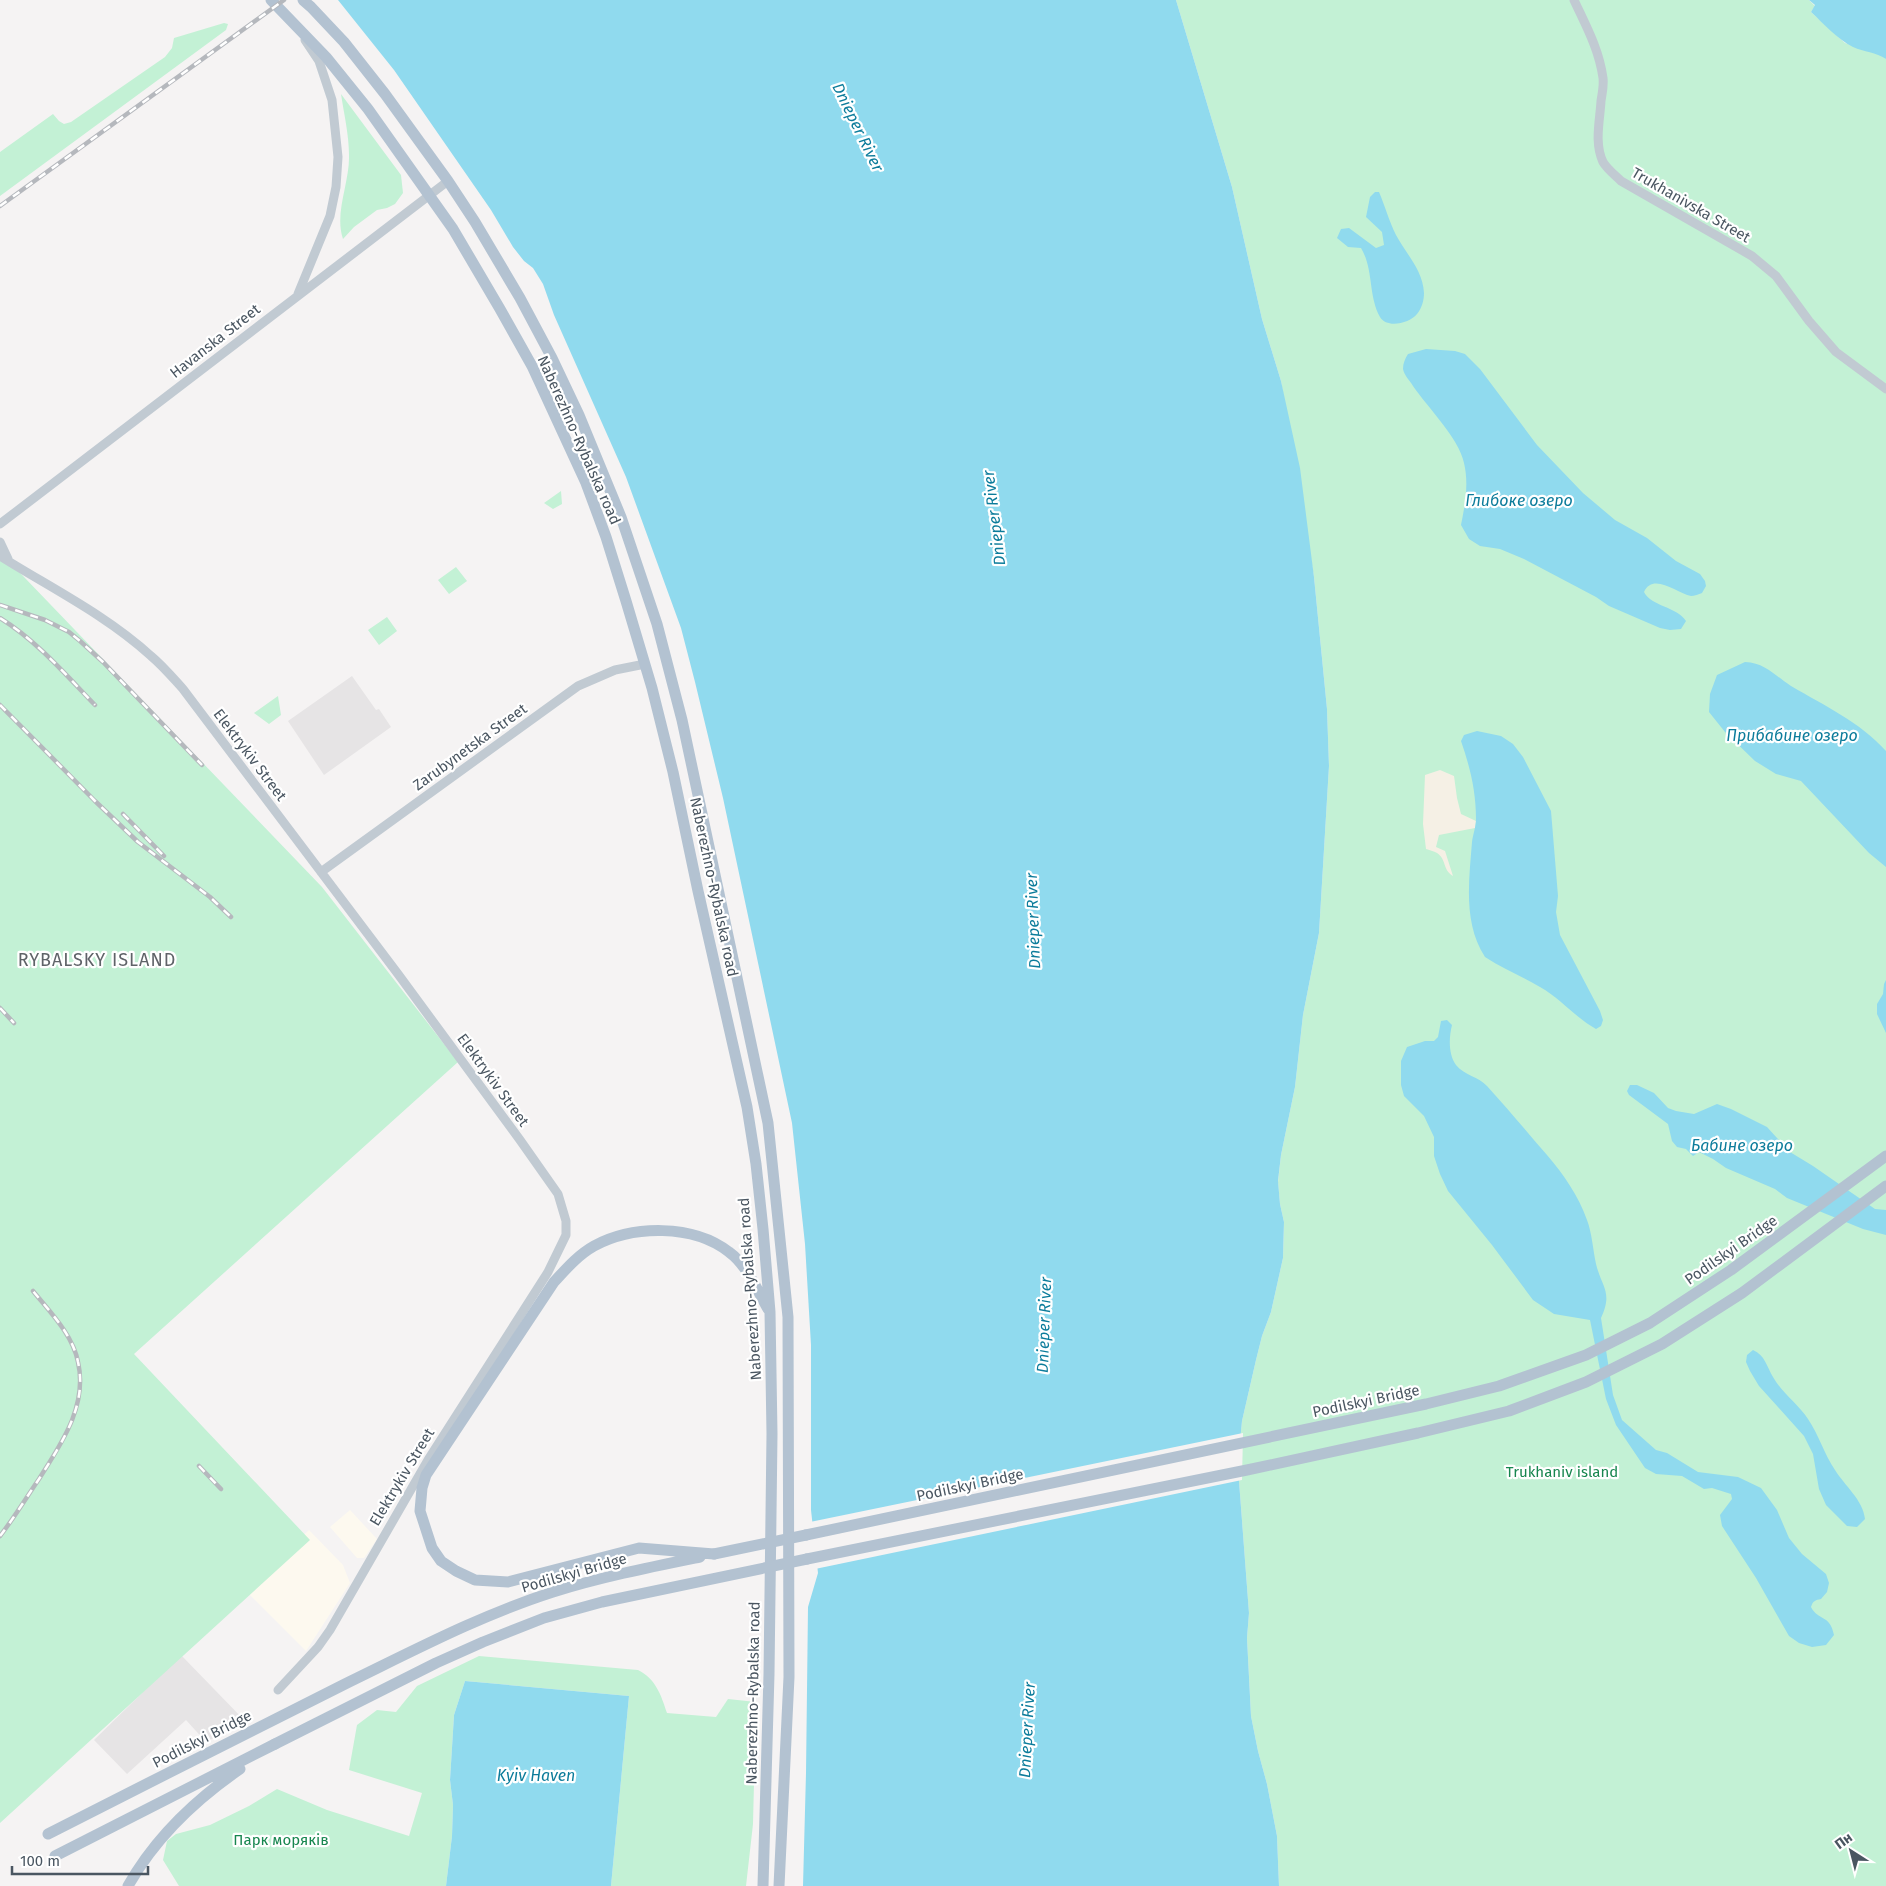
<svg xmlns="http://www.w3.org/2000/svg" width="1886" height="1886" viewBox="0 0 1886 1886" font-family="'Fira Sans',sans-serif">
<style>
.commercial{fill:#fdf9ef}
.education{fill:#e6e4e5}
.green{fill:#c3f1d5}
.sand{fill:#f5f0e5}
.water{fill:#90daee}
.pier{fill:#f5f3f3}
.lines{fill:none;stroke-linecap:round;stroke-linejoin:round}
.minor{stroke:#c1cad2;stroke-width:9}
.major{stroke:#b3c2d1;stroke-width:11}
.rail-casing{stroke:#b5b8bd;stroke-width:4.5}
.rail{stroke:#fff;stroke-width:2.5;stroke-dasharray:8;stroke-linecap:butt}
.major-bridge{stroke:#b3c2d1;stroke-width:11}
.labels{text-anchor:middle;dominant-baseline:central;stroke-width:4.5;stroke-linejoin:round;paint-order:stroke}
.street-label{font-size:15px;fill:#4a5661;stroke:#fff}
.park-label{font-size:15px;fill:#17864f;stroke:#fff}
.water-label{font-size:16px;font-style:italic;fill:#0c7c9b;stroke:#fff}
.quarter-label{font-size:18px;letter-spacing:1px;fill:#5f6368;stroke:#fff}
</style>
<rect width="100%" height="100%" fill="#f5f3f3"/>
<path class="commercial" d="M350 1510 377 1539 364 1558H357L330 1527Z
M309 1530 343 1565 350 1583 306 1651 246 1591Z"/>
<path class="education" d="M352 676 376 710 379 709 391 727 324 775 288 721Z
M181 1655 246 1722 206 1742 186 1720 127 1774 94 1740Z"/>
<path class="green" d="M1176 0H1809L1815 6 1811 12 1845 43 1881 55 1886 59V1886H1279L1277 1836 1267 1784 1258 1751 1251 1716 1247 1638 1249 1613 1239 1481 1240 1442 1242 1421 1256 1360 1262 1336 1271 1312 1283 1258 1284 1222 1280 1204 1278 1182 1281 1155 1295 1087 1303 1015 1319 933 1329 766 1327 709 1314 577 1281 381 1262 319 1232 187Z
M224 23 228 24 226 30 0 196V152L53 114 59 121 64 124 71 122 165 57 172 48 174 38Z
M341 94 401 175 403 193 395 204 387 208 377 210 354 227 343 239C334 213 350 182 349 155 349 135 344 114 341 94Z
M561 491 562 504 553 509 544 503Z
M0 552 322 887 458 1062 134 1354 310 1540 0 1823Z
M456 567 467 581 449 594 438 580Z
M387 617 397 631 379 645 368 630Z
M278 696 281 715 269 724 254 713Z
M479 1656 638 1670C656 1679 661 1695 667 1713L716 1717 728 1699 756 1702 753 1824 746 1886H611L629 1696 465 1681 454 1715 450 1780 453 1805 452 1836 446 1886H179L163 1860 167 1841 176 1834 210 1825 249 1806 277 1789 327 1810 409 1836 422 1793 349 1770 357 1725 377 1710 396 1712 417 1686Z"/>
<path class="sand" d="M1440 770 1454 776 1457 798 1461 814 1476 821 1475 828 1439 835 1436 847 1445 851 1453 876C1442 869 1447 860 1437 853 1434 851 1429 850 1426 849L1423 824 1425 775Z"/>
<path class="water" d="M338 0H1176L1232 187 1262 319 1281 381 1300 468 1314 577 1327 709 1329 766 1319 933 1303 1015 1295 1087 1281 1155 1278 1181 1280 1204 1284 1222 1283 1258 1271 1312 1262 1336 1256 1360 1242 1421 1240 1442 1239 1481 1249 1613 1247 1638 1251 1716 1258 1751 1267 1784 1277 1836 1279 1886H803L806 1773 808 1607 818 1573 811 1510V1345L805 1244 792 1123 723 798 695 682 681 628 626 477 554 315 543 284 533 268 524 261 513 247 491 210 394 70Z
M1809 0H1886V59C1876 52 1864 52 1853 47 1837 39 1824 24 1811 12L1815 5Z
M1375 192H1379C1385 206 1389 221 1396 235 1406 254 1423 270 1424 293 1424 300 1422 308 1417 314 1410 323 1387 329 1380 317 1368 295 1374 270 1361 248L1348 247 1337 238 1341 229 1349 228 1376 248 1384 245 1382 232 1366 217 1370 197Z
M1426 349 1455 351 1465 354 1480 369 1537 445 1583 493 1615 520 1647 538 1676 561 1700 574 1705 581 1706 586 1702 593C1699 594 1694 596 1691 596 1677 593 1653 572 1644 592 1652 607 1676 606 1686 621L1681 629 1670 630 1660 628 1609 606 1596 597 1524 559 1500 549 1480 546 1469 539 1461 525C1465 505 1469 484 1464 463 1459 438 1428 408 1413 386 1410 381 1404 375 1403 369 1403 363 1405 359 1408 354Z
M1745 662C1766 663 1775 676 1791 686 1825 706 1860 722 1886 751V867L1869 853 1801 781 1776 774 1755 761 1725 732 1709 712 1710 694 1717 675Z
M1477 731 1501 736 1513 744 1523 757 1551 811 1558 896 1556 912 1560 935 1600 1011 1603 1020 1601 1026 1596 1029C1576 1018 1561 999 1540 987 1522 976 1503 969 1485 957 1463 923 1469 881 1472 842 1473 834 1476 827 1476 819 1476 791 1470 767 1461 741L1464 735Z
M1886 980V1033L1877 1014V1004L1883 994 1884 984Z
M1447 1020 1452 1025C1449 1037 1448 1054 1456 1065 1464 1075 1479 1077 1487 1086 1508 1109 1527 1132 1547 1155 1564 1175 1578 1195 1587 1220 1592 1233 1593 1250 1596 1264 1602 1288 1613 1292 1601 1318L1613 1395 1622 1420 1656 1450 1667 1453 1698 1472 1738 1477 1761 1488 1777 1510 1789 1538 1802 1554 1826 1574 1829 1583 1827 1592 1821 1599C1815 1600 1813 1601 1811 1607 1818 1621 1830 1614 1834 1635L1826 1645 1812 1647 1799 1643 1789 1636 1756 1578 1722 1526 1720 1515 1732 1499 1731 1494 1712 1488 1704 1489 1682 1476 1656 1474 1645 1468 1616 1425 1606 1399 1590 1320 1554 1314 1533 1300 1492 1245 1448 1191 1440 1174 1434 1156V1137L1424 1116 1404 1096 1401 1085V1061L1407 1047 1425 1041H1434L1438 1037 1441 1021Z
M1630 1085H1637L1654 1093 1668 1108 1676 1111 1694 1114 1717 1104 1731 1109 1767 1127 1790 1152 1813 1166 1875 1209 1886 1210V1235L1863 1229 1787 1198 1775 1189 1726 1168 1713 1159 1699 1152 1693 1156 1686 1149 1677 1147 1672 1141 1668 1124 1629 1095 1627 1091Z
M1753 1350C1765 1355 1767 1367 1773 1377 1782 1393 1798 1404 1808 1419 1819 1435 1824 1454 1835 1470 1845 1486 1863 1500 1865 1519L1857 1527 1847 1526 1826 1505 1819 1489 1813 1454 1804 1436 1759 1386 1750 1371 1746 1362 1747 1355Z
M465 1681 629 1696 611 1886H446L452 1836 453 1805 450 1780 454 1715Z"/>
<path class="pier" d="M1243 1433 1242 1480 815 1569 810 1522Z"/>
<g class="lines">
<path class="minor" d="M1574 0C1586 26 1599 49 1603 78 1604 86 1602 94 1601 101 1600 120 1594 143 1603 162 1607 169 1615 175 1621 181L1752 256 1776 276 1809 321 1836 352 1886 389
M298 294 330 216 336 187 338 157 332 100 319 61 305 40
M0 524 448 181
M0 542 8 559
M0 556C51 588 106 615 151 656 163 666 173 678 183 689L398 974 520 1140 558 1194 566 1221V1235L548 1272 428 1460 330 1630 318 1647 278 1690
M321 872 578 686 615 670 645 664"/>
<path class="major" d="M271 0 326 57 368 109 453 229 500 309 532 366 586 483 606 537 626 601 652 688 673 772 698 891 747 1107 756 1164 763 1229 770 1312 772 1434 769 1674 763 1886
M303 0 311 7 344 42 385 94 448 181 475 222 520 298 552 358 579 415 621 517 657 624 682 720 768 1123 788 1317 789 1677 779 1886
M806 1535 1426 1404 1499 1386 1586 1355 1650 1323 1731 1270 1886 1156
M714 1554 639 1548 508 1582 475 1580 456 1571 441 1561 432 1548 420 1511 422 1488 426 1475 554 1282C566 1269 578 1255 594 1246 633 1225 693 1224 729 1252 747 1265 757 1290 768 1309
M807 1559 1247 1470 1418 1433 1509 1411 1586 1382 1662 1344 1742 1293 1886 1186
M48 1834C147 1784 246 1733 345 1684 413 1651 481 1615 553 1592 601 1577 651 1567 700 1557
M55 1856 275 1744
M128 1886C155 1838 195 1800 240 1769"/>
<defs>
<path id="rail" d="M0 206 284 0
M0 605 45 620 69 632 80 641 103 662 202 765
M0 618C37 641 65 674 95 705
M0 705 95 801 138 842 210 897 231 917
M123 814 164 856
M0 1008 14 1023
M199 1466 221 1489
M0 1536C14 1518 26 1498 39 1479 61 1444 88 1406 78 1362 73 1335 50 1312 33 1291"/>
</defs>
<use href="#rail" class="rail-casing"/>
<use href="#rail" class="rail"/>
<path class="major-bridge" d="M714 1554 806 1535
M275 1744 436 1663 483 1642 544 1618 602 1602 807 1559"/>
</g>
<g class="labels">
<g class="street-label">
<text transform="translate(1691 205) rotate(30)">Trukhanivska Street</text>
<text transform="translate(215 341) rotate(-38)">Havanska Street</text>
<text transform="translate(579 440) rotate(66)">Naberezhno-Rybalska road</text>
<text transform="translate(470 747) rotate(-36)">Zarubynetska Street</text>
<text transform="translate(250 755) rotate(53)">Elektrykiv Street</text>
<text transform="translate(714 887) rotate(78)">Naberezhno-Rybalska road</text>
<text transform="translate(493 1080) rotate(54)">Elektrykiv Street</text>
<text transform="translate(1731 1250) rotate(-35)">Podilskyi Bridge</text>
<text transform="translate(750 1289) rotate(-94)">Naberezhno-Rybalska road</text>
<text transform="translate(1366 1401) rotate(-12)">Podilskyi Bridge</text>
<text transform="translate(402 1477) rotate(-59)">Elektrykiv Street</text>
<text transform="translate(970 1485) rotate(-12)">Podilskyi Bridge</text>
<text transform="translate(574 1573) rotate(-16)">Podilskyi Bridge</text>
<text transform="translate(753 1693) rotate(-89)">Naberezhno-Rybalska road</text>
<text transform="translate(202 1739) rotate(-27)">Podilskyi Bridge</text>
</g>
<g class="park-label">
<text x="1562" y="1472">Trukhaniv island</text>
<text x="281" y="1840">Парк моряків</text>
</g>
<g class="water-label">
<text transform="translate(858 127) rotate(64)">Dnieper River</text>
<text x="1519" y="500">Глибоке озеро</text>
<text transform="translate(994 518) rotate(-97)">Dnieper River</text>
<text x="1792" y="735">Прибабине озеро</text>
<text transform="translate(1033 921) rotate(-92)">Dnieper River</text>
<text x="1742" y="1145">Бабине озеро</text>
<text transform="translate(1044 1325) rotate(-88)">Dnieper River</text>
<text transform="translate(1027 1730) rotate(-87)">Dnieper River</text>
<text x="536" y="1775">Kyiv Haven</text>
</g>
<g class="quarter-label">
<text x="97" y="960">RYBALSKY ISLAND</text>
</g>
</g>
<g transform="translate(1851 1851) rotate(324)" stroke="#ffffff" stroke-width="4" paint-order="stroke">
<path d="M0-4L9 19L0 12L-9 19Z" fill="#4a5661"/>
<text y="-8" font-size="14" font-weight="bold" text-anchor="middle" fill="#4a5661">Пн</text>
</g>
<path d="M12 1866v8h136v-8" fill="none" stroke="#4a5661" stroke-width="2.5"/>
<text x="20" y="1866" font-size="15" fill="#4a5661" stroke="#ffffff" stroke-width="4" paint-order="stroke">100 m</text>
</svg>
